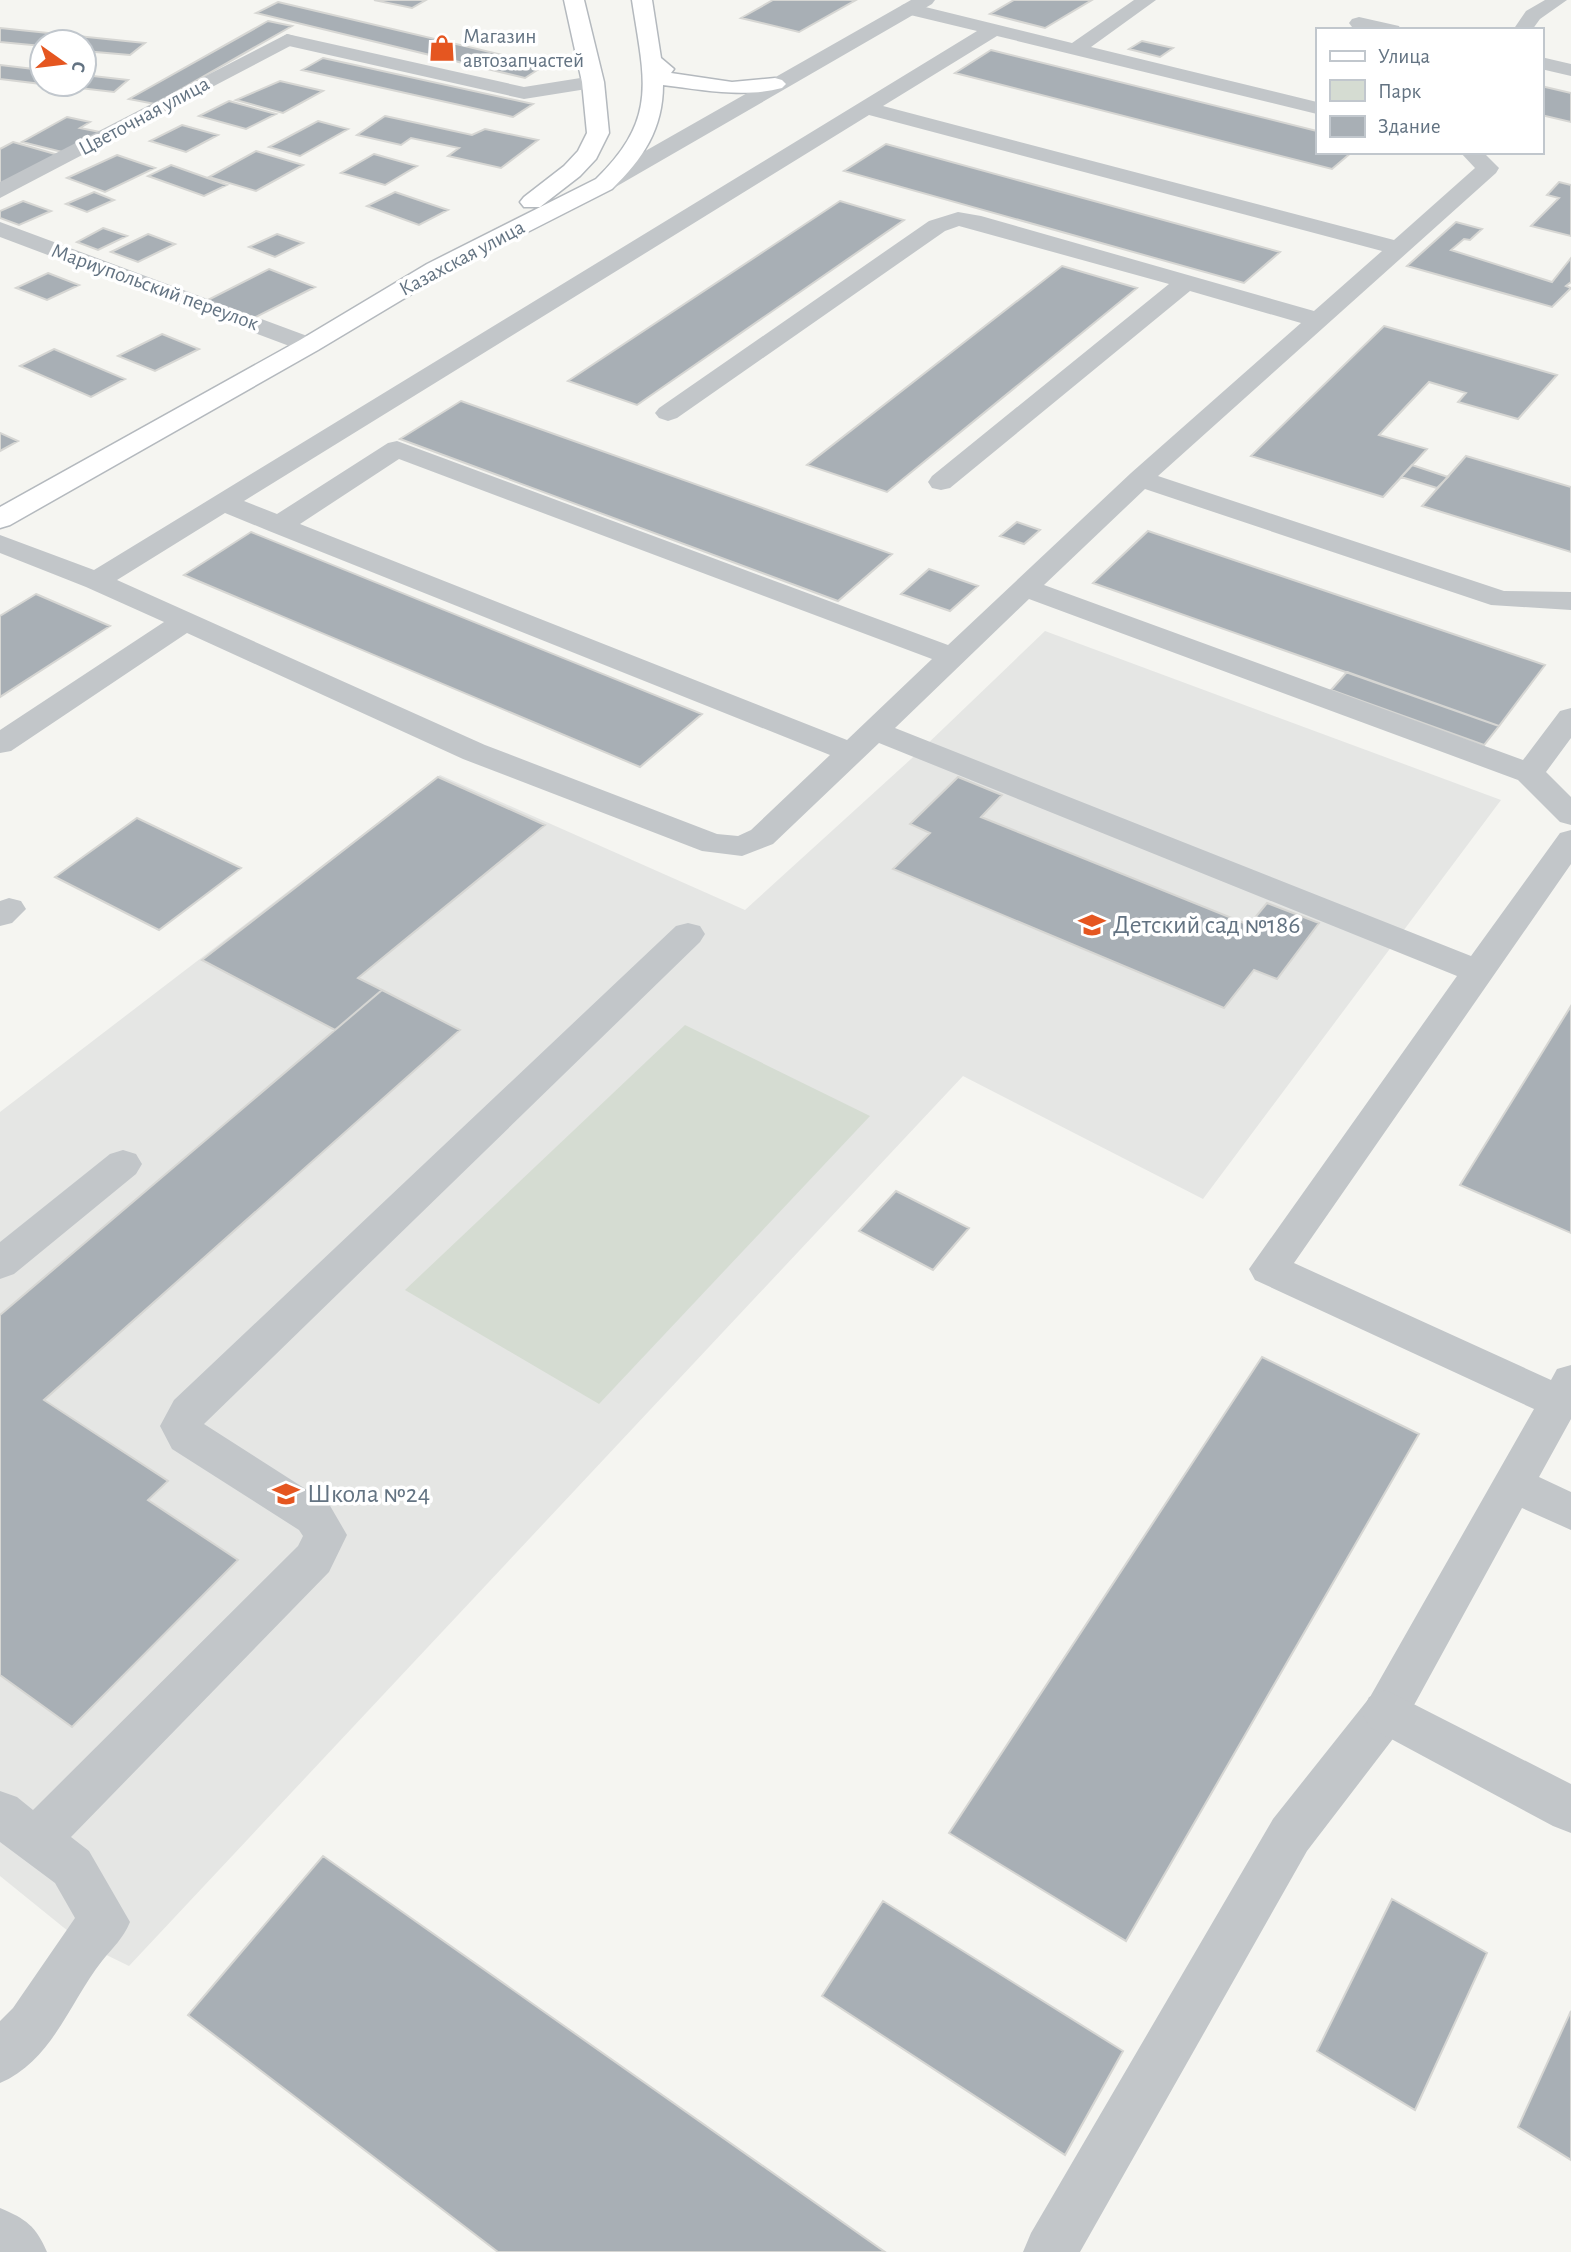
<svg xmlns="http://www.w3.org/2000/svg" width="1571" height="2252" viewBox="0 0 1571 2252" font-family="'Alegreya Sans',sans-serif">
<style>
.built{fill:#e5e6e4}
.green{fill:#d5dcd2}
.building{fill:#a8afb5;stroke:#d6d6d3;stroke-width:2}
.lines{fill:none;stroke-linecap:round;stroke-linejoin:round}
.secondary-casing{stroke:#b4b9be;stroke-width:3}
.lane{fill:#c2c6c9;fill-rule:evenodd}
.street{fill:#c2c6c9;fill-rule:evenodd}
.secondary{fill:#fff;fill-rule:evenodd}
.labels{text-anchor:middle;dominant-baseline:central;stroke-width:7;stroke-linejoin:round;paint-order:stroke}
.far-poi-label{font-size:21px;fill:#637382;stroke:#fff;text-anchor:start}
.far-street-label{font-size:21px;fill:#637382;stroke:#fff}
.poi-label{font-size:26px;fill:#637382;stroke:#fff;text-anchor:start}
</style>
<rect width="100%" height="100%" fill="#f5f5f1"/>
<path class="built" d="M1045 631 1501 800 1203 1199 963 1076 129 1966 84 1944 0 1876V1112L440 775 745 910 922 749Z"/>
<path class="green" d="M685 1025 870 1116 599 1404 405 1290Z"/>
<path class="building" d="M374 0H426L412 8Z
M773 0H856L799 32 741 18Z
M1014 0H1092L1045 28 990 14Z
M278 2 545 65 525 78 256 13Z
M268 21 292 26 155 104 129 99Z
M0 28 145 43 130 55 84 51V42H42V46L0 42Z
M1142 41 1173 48 1160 57 1129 49Z
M991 50 1317 131V152H1352L1332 169 955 73Z
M323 58 533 104 513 117 302 70Z
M0 65 42 70V84L0 79Z
M84 75 128 80 114 92 45 84H84Z
M280 81 323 91 283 113 236 100Z
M1541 86 1571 93V122L1541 115Z
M229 101 276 114 246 129 199 116Z
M385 116 472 135 485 129 538 140 501 168 448 156 459 148 411 138 401 145 357 135Z
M67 117 90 122 80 128 100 132 66 153 22 142Z
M318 121 348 129 300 156 269 147Z
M182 125 218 135 186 152 150 141Z
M13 142 62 156 0 184V149Z
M886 144 1280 252 1244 283 844 171Z
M256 151 303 165 256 191 209 177Z
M374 154 417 166 385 185 341 173Z
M117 155 155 168 105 192 67 178Z
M171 165 227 185 204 196 148 176Z
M1559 182 1571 185V236L1531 226 1559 198 1547 195Z
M94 192 114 200 87 212 66 204Z
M395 192 448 210 419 225 367 206Z
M23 201 51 211 19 225 0 218V211Z
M840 201 904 220 637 405 568 381Z
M1456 222 1482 229 1470 240 1464 239 1451 250 1552 282 1571 258V282L1566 286 1571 288 1552 307 1407 266Z
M103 228 127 236 98 250 77 242Z
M148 234 175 244 138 262 111 252Z
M277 234 303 243 275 257 249 247Z
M1062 266 1137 288 887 492 807 465Z
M269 269 315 287 252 319 206 301Z
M48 273 79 285 47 300 16 288Z
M1384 326 1557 375 1518 419 1458 402 1466 393 1429 382 1379 435 1427 449 1383 497 1251 456Z
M162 334 199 349 155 371 118 356Z
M54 349 125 379 91 397 20 366Z
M461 401 892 554 838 601 400 439Z
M0 433 18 441 0 451Z
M1466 456 1571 487V552L1422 506Z
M1412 465 1448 477 1437 488 1401 477Z
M1017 522 1040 530 1024 544 1000 536Z
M1148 531 1545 665 1499 726 1093 583Z
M251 532 702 714 640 767 184 575Z
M929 569 978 586 950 611 901 594Z
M36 594 110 626 0 697V616Z
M1347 672 1499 726 1484 745 1331 690Z
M438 777 545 825 358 978 382 990 335 1030 202 960Z
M958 777 1002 795 981 817 1249 925 1267 903 1319 923 1277 979 1254 970 1224 1008 893 869 930 833 910 824Z
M137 818 241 868 159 930 55 877Z
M382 990 460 1030 44 1400 168 1481 148 1500 238 1560 72 1727 0 1675V1315Z
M1571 1006V1233L1460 1185Z
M896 1191 969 1228 933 1270 859 1231Z
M1262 1357 1419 1434 1126 1941 949 1833Z
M323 1856 885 2252H498L188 2015Z
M1392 1899 1487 1953 1415 2110 1317 2051Z
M883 1901 1123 2051 1065 2155 822 1996Z
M1571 2011V2160L1518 2127Z"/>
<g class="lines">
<defs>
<path id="secondary" d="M564 0H584L604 82 609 133 596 159 580 176 540 207H524L520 202 524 197 564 166 578 151 587 133 582 82Z
M632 0H652L661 58 674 69 671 73 732 82 775 78 782 80 786 84 782 88C743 98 703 90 663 85 663 129 643 159 612 189L445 274 318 350 10 525 0 528V507L300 340 427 264 596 179C659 118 644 79 632 0Z"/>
</defs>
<use href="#secondary" class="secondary-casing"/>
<path class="lane" d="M1134 0H1156L1091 47 1317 102V114L997 36 883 106 1394 240 1475 168 1460 152H1483L1499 168 1496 173 1158 476 1504 591 1571 592V610L1491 605 1145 489 1044 585 1523 760 1560 711 1571 708V738L1546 772 1571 797V825L1560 822 1518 780 1029 599 895 728 1471 956 1560 833 1571 830V864L1294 1263 1551 1380 1557 1369 1571 1365V1419L1539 1477 1571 1492V1530L1522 1508 1402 1727 1307 1851 1080 2252H1023L1031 2233 1273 1819 1370 1697 1534 1409 1255 1280 1249 1269 1457 976 879 743 773 844 742 856 702 851 463 759 187 633 11 751 0 753V730L164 622 86 587 0 553V535L94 570 977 31 902 13 900 9 902 5 909 3 1072 43ZM869 115 1382 251 1314 311 981 216 958 212 929 221 659 408 655 413 659 418 668 421 677 418 945 231 959 226 1169 284 932 476 928 482 932 488 941 490 950 488 1190 291 1301 323 1131 473 948 645 397 441 388 443 277 514 244 501ZM399 459 932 659 847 740 300 524ZM225 513 269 531 830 755 751 830 738 836 717 834 485 745 117 580Z
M1545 0H1567L1540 19 1532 30H1513L1526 11Z
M1359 17 1399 26 1401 30 1352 27 1349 23 1352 19Z
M287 34 524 87 593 76 600 78 603 82 600 86 593 88 524 99 280 44 277 40Z
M1541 57 1571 64V76L1541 69Z
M9 898 21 901 26 909 12 923 0 926V901Z
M688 923 700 926 705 934 700 942 204 1424 329 1504 347 1535 329 1572 71 1837 89 1851 130 1922C123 1939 113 1947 102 1961 69 2003 52 2061 0 2083V2021L13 2008 75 1918 55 1883 0 1842V1791L17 1797 33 1810 298 1546 303 1536 299 1530 172 1449 160 1426 174 1400 676 926Z
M123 1150 136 1154 142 1164 136 1174 14 1274 0 1279V1242L110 1154Z"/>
<path class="street" d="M911 0H935L932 4 612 189H596L593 184 596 179Z
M287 34 294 36 297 40 294 44 0 198V182Z
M0 222 318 340 322 345 318 350 309 353 300 350 0 237Z
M1386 1690 1571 1784V1833L1553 1826 1369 1727 1362 1712 1369 1697Z
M0 2208C26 2219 36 2226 47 2252H0Z"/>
<use href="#secondary" class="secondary"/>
</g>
<defs>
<symbol id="shop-bare" viewBox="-9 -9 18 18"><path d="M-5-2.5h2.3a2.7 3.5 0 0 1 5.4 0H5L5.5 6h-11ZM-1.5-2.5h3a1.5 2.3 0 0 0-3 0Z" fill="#e55620" stroke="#fff" stroke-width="2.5" paint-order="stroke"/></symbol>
<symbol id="school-bare" viewBox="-9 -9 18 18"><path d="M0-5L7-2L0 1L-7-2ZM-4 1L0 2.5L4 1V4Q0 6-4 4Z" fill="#e55620" stroke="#fff" stroke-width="2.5" paint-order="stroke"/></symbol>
</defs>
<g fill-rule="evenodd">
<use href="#shop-bare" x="423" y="29" width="38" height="38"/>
<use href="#school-bare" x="1073" y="906" width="38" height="38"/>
<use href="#school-bare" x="267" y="1475" width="38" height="38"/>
</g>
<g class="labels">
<g class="far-poi-label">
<text x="463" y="36">Магазин<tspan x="463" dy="24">автозапчастей</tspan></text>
</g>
<g class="far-street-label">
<text transform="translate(144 116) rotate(-28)">Цветочная улица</text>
<text transform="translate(462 258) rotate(-28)">Казахская улица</text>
<text transform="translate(155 287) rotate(20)">Мариупольский переулок</text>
</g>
<g class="poi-label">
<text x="1113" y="925">Детский сад №186</text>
<text x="307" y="1494">Школа №24</text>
</g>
</g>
<rect x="1316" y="28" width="228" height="126" fill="#ffffff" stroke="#c1c7cd" stroke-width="2"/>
<rect x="1330" y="51" width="35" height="10" fill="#ffffff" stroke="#c1c7cd" stroke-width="2"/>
<text x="1378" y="63" font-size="21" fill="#637382">Улица</text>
<rect x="1330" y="80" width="35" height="21" fill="#d5dcd2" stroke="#c1c7cd" stroke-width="2"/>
<text x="1378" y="98" font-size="21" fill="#637382">Парк</text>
<rect x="1330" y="116" width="35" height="21" fill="#a8afb5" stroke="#c1c7cd" stroke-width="2"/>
<text x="1378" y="133" font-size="21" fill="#637382">Здание</text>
<g transform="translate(63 63) rotate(104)"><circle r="33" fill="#ffffff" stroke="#c1c7cd" stroke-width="2"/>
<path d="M0-5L12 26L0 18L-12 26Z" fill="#e55620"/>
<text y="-10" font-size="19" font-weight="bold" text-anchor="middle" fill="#637382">С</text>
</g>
</svg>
